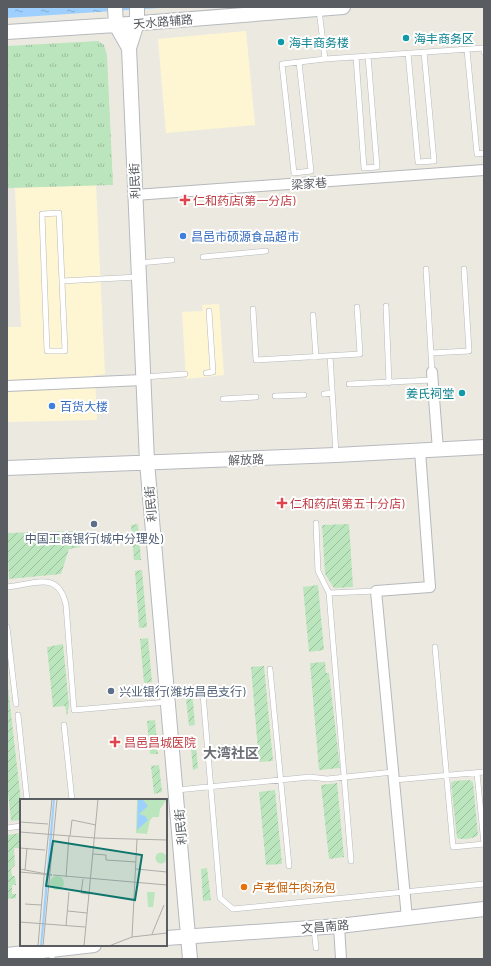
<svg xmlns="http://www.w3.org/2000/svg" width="491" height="966" viewBox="0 0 491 966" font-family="Barlow,'Noto Sans SC',sans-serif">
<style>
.commercial{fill:#fef6d3}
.grass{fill:url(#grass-tufts)}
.garden{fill:url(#garden-furrows)}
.water{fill:url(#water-ripples)}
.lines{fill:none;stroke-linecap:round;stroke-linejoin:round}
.lane-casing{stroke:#b6b8bd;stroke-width:6}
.street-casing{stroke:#b6b8bd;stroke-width:12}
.secondary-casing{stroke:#b6b9bf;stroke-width:16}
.lane{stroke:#fff;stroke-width:5}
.street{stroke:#fff;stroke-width:10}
.secondary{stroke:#fff;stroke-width:14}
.culture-dot{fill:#0f9aa8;stroke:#fff;stroke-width:1.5}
.health-dot{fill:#e0444e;stroke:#fff;stroke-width:1.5}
.shop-dot{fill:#3f7fe0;stroke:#fff;stroke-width:1.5}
.service-dot{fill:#5c6f8a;stroke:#fff;stroke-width:1.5}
.food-dot{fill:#e8710a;stroke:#fff;stroke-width:1.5}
.labels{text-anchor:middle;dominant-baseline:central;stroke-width:4;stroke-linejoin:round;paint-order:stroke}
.street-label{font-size:12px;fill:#595c61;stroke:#fff}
.culture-label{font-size:12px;fill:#0d838f;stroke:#fff;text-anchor:start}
.health-label{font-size:12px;fill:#be3a42;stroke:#fff;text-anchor:start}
.shop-label{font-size:12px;fill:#366cbe;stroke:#fff;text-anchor:start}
.service-label{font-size:12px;fill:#4e5e75;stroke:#fff}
.food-label{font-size:12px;fill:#c56008;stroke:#fff;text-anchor:start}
.quarter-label{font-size:14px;font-weight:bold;fill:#6a6e73;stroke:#fff}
.inset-road{fill:none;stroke:#adada9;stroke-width:1}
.view{fill:#0f766e;fill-opacity:0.15;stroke:#0f766e;stroke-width:2}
.inset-edge{fill:none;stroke:#595c61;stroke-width:2}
</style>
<defs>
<pattern id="grass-tufts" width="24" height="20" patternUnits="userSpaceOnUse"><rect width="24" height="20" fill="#bbe5bd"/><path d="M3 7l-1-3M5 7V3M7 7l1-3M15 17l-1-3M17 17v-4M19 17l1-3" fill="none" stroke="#9bbd9d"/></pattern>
<pattern id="garden-furrows" width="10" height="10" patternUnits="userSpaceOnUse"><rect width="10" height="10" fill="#bbe5bd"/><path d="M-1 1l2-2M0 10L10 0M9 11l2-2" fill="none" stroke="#9bbd9d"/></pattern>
<pattern id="water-ripples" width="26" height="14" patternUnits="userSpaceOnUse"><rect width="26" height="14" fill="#9dd0ff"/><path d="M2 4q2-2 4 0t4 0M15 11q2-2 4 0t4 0" fill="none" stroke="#83acd2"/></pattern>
</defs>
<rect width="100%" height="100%" fill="#eceae0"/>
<path class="commercial" d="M246 31 255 125 166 133 158 39Z
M96 185 105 374 95 375 97 420 7 422V327H21L15 188Z
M219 304 224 375 186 379 182 312 203 311 202 305Z"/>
<path class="grass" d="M98 41 104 45 107 55 113 185 7 188V46Z"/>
<path class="garden" d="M138 524 141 560H134L131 525Z
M349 524 353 587 334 588 325 574 322 525Z
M79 531 80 547 69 549 61 574 9 579 7 533Z
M142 570 147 627 139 628 135 571Z
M318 585 324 650 309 652 303 587Z
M148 638 152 682 144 683 140 639Z
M63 644 69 706 67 716 65 706 53 707 47 647Z
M325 662 326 673H329L340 768 319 770 310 663Z
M264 666 273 761 259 762 251 667Z
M7 679 21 801V820L11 821 7 783Z
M185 690H192L195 725 189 726Z
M155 720 158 754H150L147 721Z
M190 737H195L198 768 193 770Z
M159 765 162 792 154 794 151 766Z
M469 780 473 782 478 835C473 839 462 840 457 838L451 783 454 781Z
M337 783 344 857 329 859 321 785Z
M275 790 282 864 266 865 259 792Z
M21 833V848H14L15 865 11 869 12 876H15L16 885H12V894H16V898L7 899V835Z
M207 868 211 900 203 901 201 869Z"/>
<path class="water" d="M7 7H174L7 18Z"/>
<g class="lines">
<defs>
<path id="lane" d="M319 10 325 59 484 48V52
M467 50 477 154 484 153
M408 53 418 162 434 161 424 52
M356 57 364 168 377 167 368 56
M299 62 311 171 294 173 282 64 325 59
M203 257 266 251
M139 263 172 260
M426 269 432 372
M62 281 65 351H47L42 214 59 213 62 281 138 277
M386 306 389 383
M253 309 256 360 360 354 357 307
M313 315 316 357
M431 353 469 351 464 269
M330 356 336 454
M206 373 213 372 209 311
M144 377 185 374
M349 384 432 380
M324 394 332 393
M275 396 304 395
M223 399 256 397
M316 523 318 571 329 593 376 591
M7 587C33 585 58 569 66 605L74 710 167 702
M329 593 351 861
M7 627 16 704
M435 647 453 847 484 844 477 773
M270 669 289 866
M203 694 220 898 233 909 484 884
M18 715 27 800
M64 725 72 800
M394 780 484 772
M177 790 310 777 327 779 393 772
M7 828 21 826
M314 929 316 948
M52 950V959"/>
<path id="street" d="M135 195 484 170
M432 372 438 450
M7 386 143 380
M407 918 376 591 430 587 420 451
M339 926 341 959"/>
<path id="secondary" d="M115 7 116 25 129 48 137 23V7
M7 32 116 25 343 7
M129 48 147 462 190 959
M7 468 336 455 484 447
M166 938 339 926 484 909
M7 955 94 945"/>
</defs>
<use href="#lane" class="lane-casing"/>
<use href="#street" class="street-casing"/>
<use href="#secondary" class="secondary-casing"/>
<use href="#lane" class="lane"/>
<use href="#street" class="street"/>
<use href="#secondary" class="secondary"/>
</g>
<g class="culture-dot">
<circle cx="406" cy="38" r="4"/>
<circle cx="281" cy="42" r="4"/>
<circle cx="462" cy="393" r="4"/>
</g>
<g class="health-dot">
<path d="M183 194h4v4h4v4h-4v4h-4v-4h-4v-4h4z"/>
<path d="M280 497h4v4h4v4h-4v4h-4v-4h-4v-4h4z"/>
<path d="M113 736h4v4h4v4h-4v4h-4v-4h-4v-4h4z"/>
</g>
<g class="shop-dot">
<circle cx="183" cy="236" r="4"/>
<circle cx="52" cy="406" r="4"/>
</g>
<g class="service-dot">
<circle cx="94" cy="524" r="4"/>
<circle cx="111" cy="691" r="4"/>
</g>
<circle class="food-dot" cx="244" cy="887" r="4"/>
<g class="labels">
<g class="street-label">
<text transform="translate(163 21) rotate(-5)">天水路辅路</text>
<text transform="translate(134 181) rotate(-92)">利民街</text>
<text transform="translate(309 183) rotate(-4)">梁家巷</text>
<text transform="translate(246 459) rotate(-2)">解放路</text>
<text transform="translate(150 504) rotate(-95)">利民街</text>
<text transform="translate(180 827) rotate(-95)">利民街</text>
<text transform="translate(325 926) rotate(-5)">文昌南路</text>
</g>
<g class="culture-label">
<text x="414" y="38">海丰商务区</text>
<text x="289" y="42">海丰商务楼</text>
<text x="454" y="393" text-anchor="end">姜氏祠堂</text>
</g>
<g class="health-label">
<text x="193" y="200">仁和药店(第一分店)</text>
<text x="290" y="503">仁和药店(第五十分店)</text>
<text x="124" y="742">昌邑昌城医院</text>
</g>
<g class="shop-label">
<text x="191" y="236">昌邑市硕源食品超市</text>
<text x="60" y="406">百货大楼</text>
</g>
<g class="service-label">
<text x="94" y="538">中国工商银行(城中分理处)</text>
<text x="119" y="691" text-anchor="start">兴业银行(潍坊昌邑支行)</text>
</g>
<g class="food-label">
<text x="252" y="887">卢老倔牛肉汤包</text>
</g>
<g class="quarter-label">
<text x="231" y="752">大湾社区</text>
</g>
</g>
<g transform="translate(20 799)">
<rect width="147" height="147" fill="#eceae0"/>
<path d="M30 84a7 7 0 1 1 14 0a7 7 0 1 1-14 0ZM127 93H135L133 108H128Z" fill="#bbe5bd"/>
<path d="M117 0H147L140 10 139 18H133L130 21 127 35 116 34Z" fill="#bbe5bd"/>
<path d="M135.5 59a5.5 5.5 0 1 1 11 0a5.5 5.5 0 1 1-11 0Z" fill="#bbe5bd"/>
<path d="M33 0H35L29 74 22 147H20ZM122 0 128 7 119 15 125 17 128 21 117 31 118 1Z" fill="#9dd0ff"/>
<path class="inset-road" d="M0 23 28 25M0 33 75 39 147 41M50 37 52 21 76 26M0 49 25 51M73 55 86 56V61L116 63M0 70 32 76 0 73M116 70 147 73M5 71 7 49M33 76 147 86M46 78 49 37M63 80 61 94 69 95M23 88 32 0M5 105 21 106M48 112 67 114M0 123 65 128M46 127 49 93M132 135 144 106M112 138 117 40M18 147 23 88M23 147 37 0M64 147 78 0M89 147 112 138 147 134"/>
<path class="view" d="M33 42 122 56 115 101 26 87Z"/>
<rect width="147" height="147" class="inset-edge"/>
</g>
<rect width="491" height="966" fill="none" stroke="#595c61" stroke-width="16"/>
</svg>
